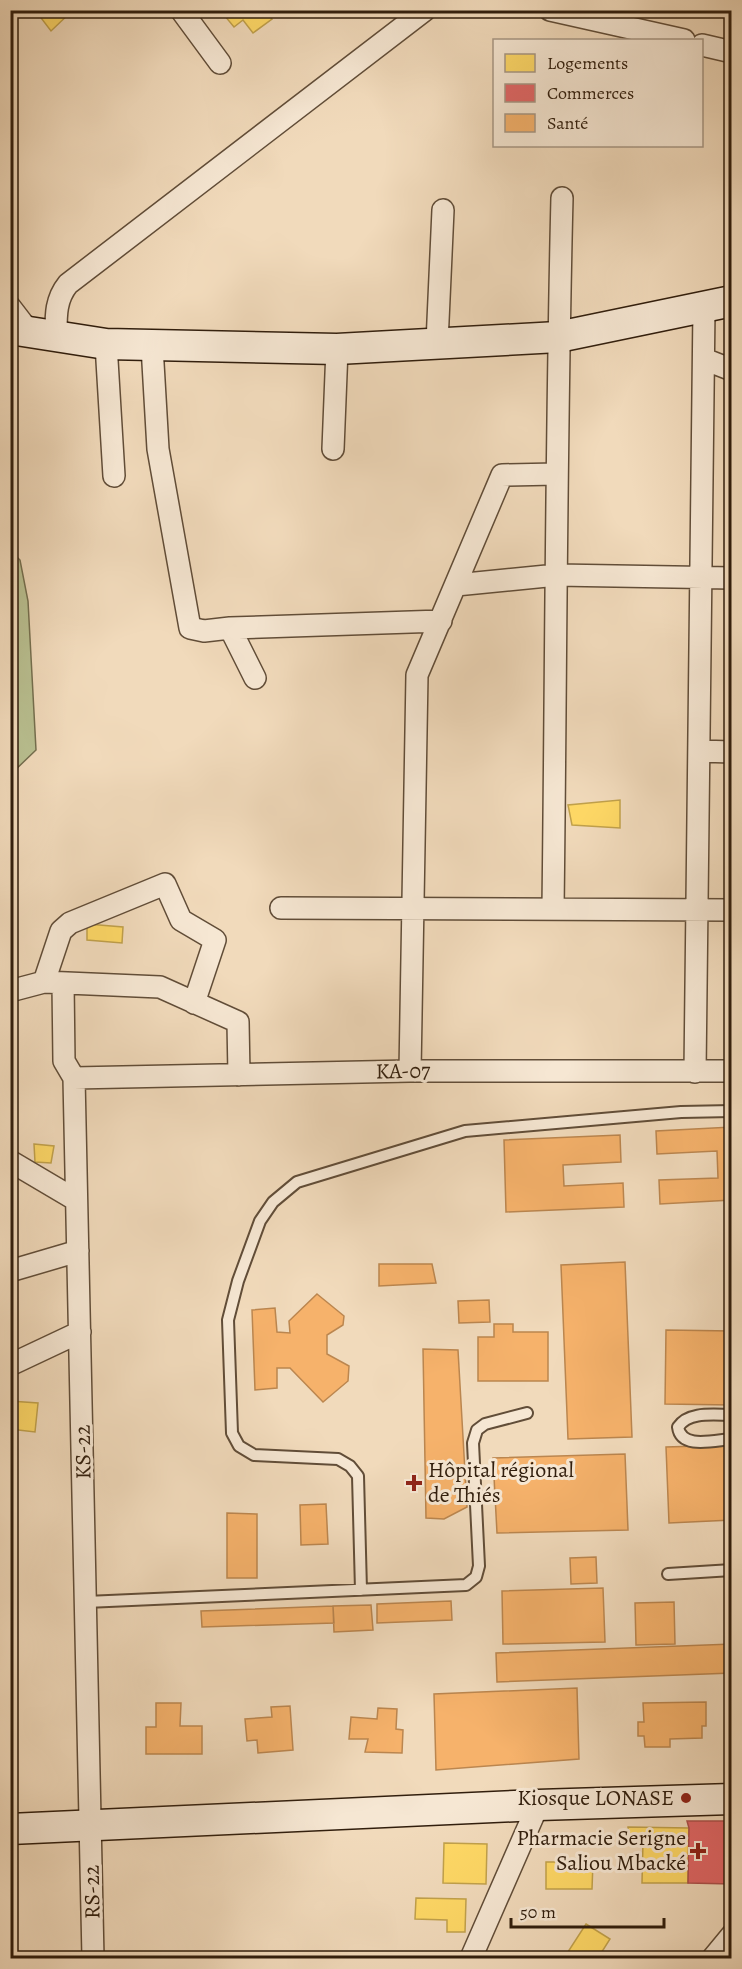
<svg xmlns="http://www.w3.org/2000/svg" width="742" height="1969" viewBox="0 0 742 1969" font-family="Alegreya,serif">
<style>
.green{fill:#b9c091;stroke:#756f4f;stroke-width:1.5}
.homes{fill:#ffd966;stroke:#c1a14b;stroke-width:1.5}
.shops{fill:#e06666;stroke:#ac504b;stroke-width:1.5}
.health{fill:#f6b26b;stroke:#bb864f;stroke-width:1.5}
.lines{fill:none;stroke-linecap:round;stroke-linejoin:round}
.lane-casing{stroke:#614d38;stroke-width:14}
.street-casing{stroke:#614d38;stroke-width:24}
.secondary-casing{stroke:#311e0d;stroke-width:33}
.lane{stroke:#f6e7d3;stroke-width:10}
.street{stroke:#f6e7d3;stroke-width:21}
.secondary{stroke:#f6e7d3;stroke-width:30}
.poi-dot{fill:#8f2418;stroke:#f6e7d3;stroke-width:2}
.labels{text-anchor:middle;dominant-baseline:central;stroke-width:6;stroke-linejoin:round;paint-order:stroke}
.street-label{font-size:22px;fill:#311e0d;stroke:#f6e7d3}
.poi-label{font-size:22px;fill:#311e0d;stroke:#f6e7d3;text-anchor:end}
</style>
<rect width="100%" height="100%" fill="#f1dabb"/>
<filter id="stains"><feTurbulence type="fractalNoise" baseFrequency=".00333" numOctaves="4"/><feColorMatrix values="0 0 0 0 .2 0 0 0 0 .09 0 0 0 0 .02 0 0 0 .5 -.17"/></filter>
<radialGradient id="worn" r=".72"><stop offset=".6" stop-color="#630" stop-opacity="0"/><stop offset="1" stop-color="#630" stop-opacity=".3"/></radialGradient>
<path class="green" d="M11 551 20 560 28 601 36 750 11 774Z"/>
<path class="homes" d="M35 10H73L51 31Z
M231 10H265L272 19 253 33 243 20 234 27 224 15Z
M620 800V828L572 825 568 805Z
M732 823V864L726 865V824Z
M87 924 123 927 122 943 87 940Z
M34 1144 54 1146 51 1163 35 1162Z
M10 1401 38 1403 35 1432 10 1429Z
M628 1827 689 1828 688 1883H642L643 1842H628Z
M444 1843 487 1844 486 1884 443 1883Z
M546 1862H593L592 1889H546Z
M416 1898 466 1899 465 1932H447V1920L415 1919Z
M586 1924 610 1939 598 1958H564Z"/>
<path class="shops" d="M687 1821H732V1884L688 1883 689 1828Z"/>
<path class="health" d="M732 1127V1200L660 1204 659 1180 718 1178 717 1151 657 1154 656 1131Z
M620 1135 621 1162 563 1165 564 1186 623 1183 624 1207 506 1212 504 1140Z
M625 1262 632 1437 568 1439 561 1265Z
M379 1264H432L436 1283 379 1286Z
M317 1294 344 1316 343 1325 327 1335V1354L349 1366 348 1381 323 1402 290 1368H277V1388L255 1390 252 1310 275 1308 277 1332 290 1333 289 1321Z
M489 1300 490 1322 459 1323 458 1301Z
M494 1324H513V1332H548V1381H478V1337H494Z
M666 1330 732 1331V1405L665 1404Z
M423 1349 458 1350 467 1507 444 1519 426 1518Z
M732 1445V1520L669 1523 666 1447Z
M625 1454 628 1530 497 1533 493 1458Z
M326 1504 328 1544 301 1545 300 1505Z
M227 1513 257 1514V1578H227Z
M596 1557 597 1583 571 1584 570 1558Z
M603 1588 605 1642 503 1644 502 1591Z
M451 1601 452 1620 377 1623V1604Z
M674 1602 675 1644 636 1645 635 1603Z
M371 1605 373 1630 334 1632 333 1606Z
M333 1606 334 1623 202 1627 201 1611Z
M732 1644V1673L497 1682 496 1653Z
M577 1688 579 1759 436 1770 434 1694Z
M706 1702V1726H702V1738L670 1739V1747H645L644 1736H638V1722H644L643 1703Z
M156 1703H181L180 1726H202V1754H146V1727H156Z
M290 1706 293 1750 258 1753 257 1740 247 1741 245 1719 272 1717 271 1707Z
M378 1708 397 1709 396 1729 403 1730 402 1753 365 1752 368 1739H349L351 1717 377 1719Z"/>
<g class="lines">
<defs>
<path id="lane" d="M732 1415C714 1415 689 1411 678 1427 681 1450 715 1440 732 1439
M668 1574 732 1570
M361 1590 358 1476 350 1466 338 1459 254 1455 239 1446 232 1433 228 1320 238 1281 260 1221 273 1202 297 1182 465 1131 681 1112 732 1111
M86 1602 466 1585 476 1577 479 1566 473 1443 477 1430 485 1424 527 1413"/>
<path id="street" d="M181 10 220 63
M550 10 684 40
M702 45 732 52
M10 307 30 333
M56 337C56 317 55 300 68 284L425 10
M437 343 443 210
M106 344 114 476
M152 346 158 449 190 628 204 631 230 628 441 621
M704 359 732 370
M333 449 337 349
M456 585 557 575 732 578
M230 628 255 678
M699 751 732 752
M281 908 732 910
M553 909C556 672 556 435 562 198
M44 982 61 931 70 923 165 884 181 920 215 940 194 1003
M63 983 64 1061 74 1078 93 1958
M10 991 44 982 160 987 238 1022 239 1075
M410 1071 417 675 502 475 556 474
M695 1072 704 308
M74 1078 410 1071H732
M10 1161 76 1200
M10 1271 78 1251
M10 1365 80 1332
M471 1958 538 1805
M713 1958 732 1935"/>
<path id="secondary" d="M10 329 106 344 337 349 558 337 732 301
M10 1829 538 1805 732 1799"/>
</defs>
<use href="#lane" class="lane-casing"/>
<use href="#street" class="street-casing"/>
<use href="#secondary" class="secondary-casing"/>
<use href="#lane" class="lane"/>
<use href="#street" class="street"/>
<use href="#secondary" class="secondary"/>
</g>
<g class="poi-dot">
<path d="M411 1474h6v6h6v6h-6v6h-6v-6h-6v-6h6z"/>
<circle cx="686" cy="1798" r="6"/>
<path d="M695 1842h6v6h6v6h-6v6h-6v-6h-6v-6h6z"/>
</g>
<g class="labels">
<g class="street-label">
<text transform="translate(403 1071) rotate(-1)">KA-07</text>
<text transform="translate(83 1452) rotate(-91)">KS-22</text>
<text transform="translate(92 1892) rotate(-91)">RS-22</text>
</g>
<g class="poi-label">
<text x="428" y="1470" text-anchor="start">Hôpital régional<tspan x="428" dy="25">de Thiés</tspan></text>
<text x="674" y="1798">Kiosque LONASE</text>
<text x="686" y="1838">Pharmacie Serigne<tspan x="686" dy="25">Saliou Mbacké</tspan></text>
</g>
</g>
<rect width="742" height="1969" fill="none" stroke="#f1dabb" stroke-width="36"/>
<rect x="12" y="12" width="718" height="1945" fill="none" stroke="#311e0d" stroke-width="3"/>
<rect x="18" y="18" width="706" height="1933" fill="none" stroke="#311e0d" stroke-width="1.5"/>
<rect x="493" y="39" width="210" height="108" fill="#f6e7d3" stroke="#a79784" stroke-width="1.5"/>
<rect x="505" y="54" width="30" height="18" fill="#ffd966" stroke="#a79784" stroke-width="1.5"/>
<text x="547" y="69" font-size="18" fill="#311e0d">Logements</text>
<rect x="505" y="84" width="30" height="18" fill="#e06666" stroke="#a79784" stroke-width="1.5"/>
<text x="547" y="99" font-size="18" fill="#311e0d">Commerces</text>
<rect x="505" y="114" width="30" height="18" fill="#f6b26b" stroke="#a79784" stroke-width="1.5"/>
<text x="547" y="129" font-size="18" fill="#311e0d">Santé</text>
<path d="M511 1918v9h153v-9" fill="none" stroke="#311e0d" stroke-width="3"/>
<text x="520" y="1918" font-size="18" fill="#311e0d" stroke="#f6e7d3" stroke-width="4.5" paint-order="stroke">50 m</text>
<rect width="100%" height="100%" filter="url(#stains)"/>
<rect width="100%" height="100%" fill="url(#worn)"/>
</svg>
